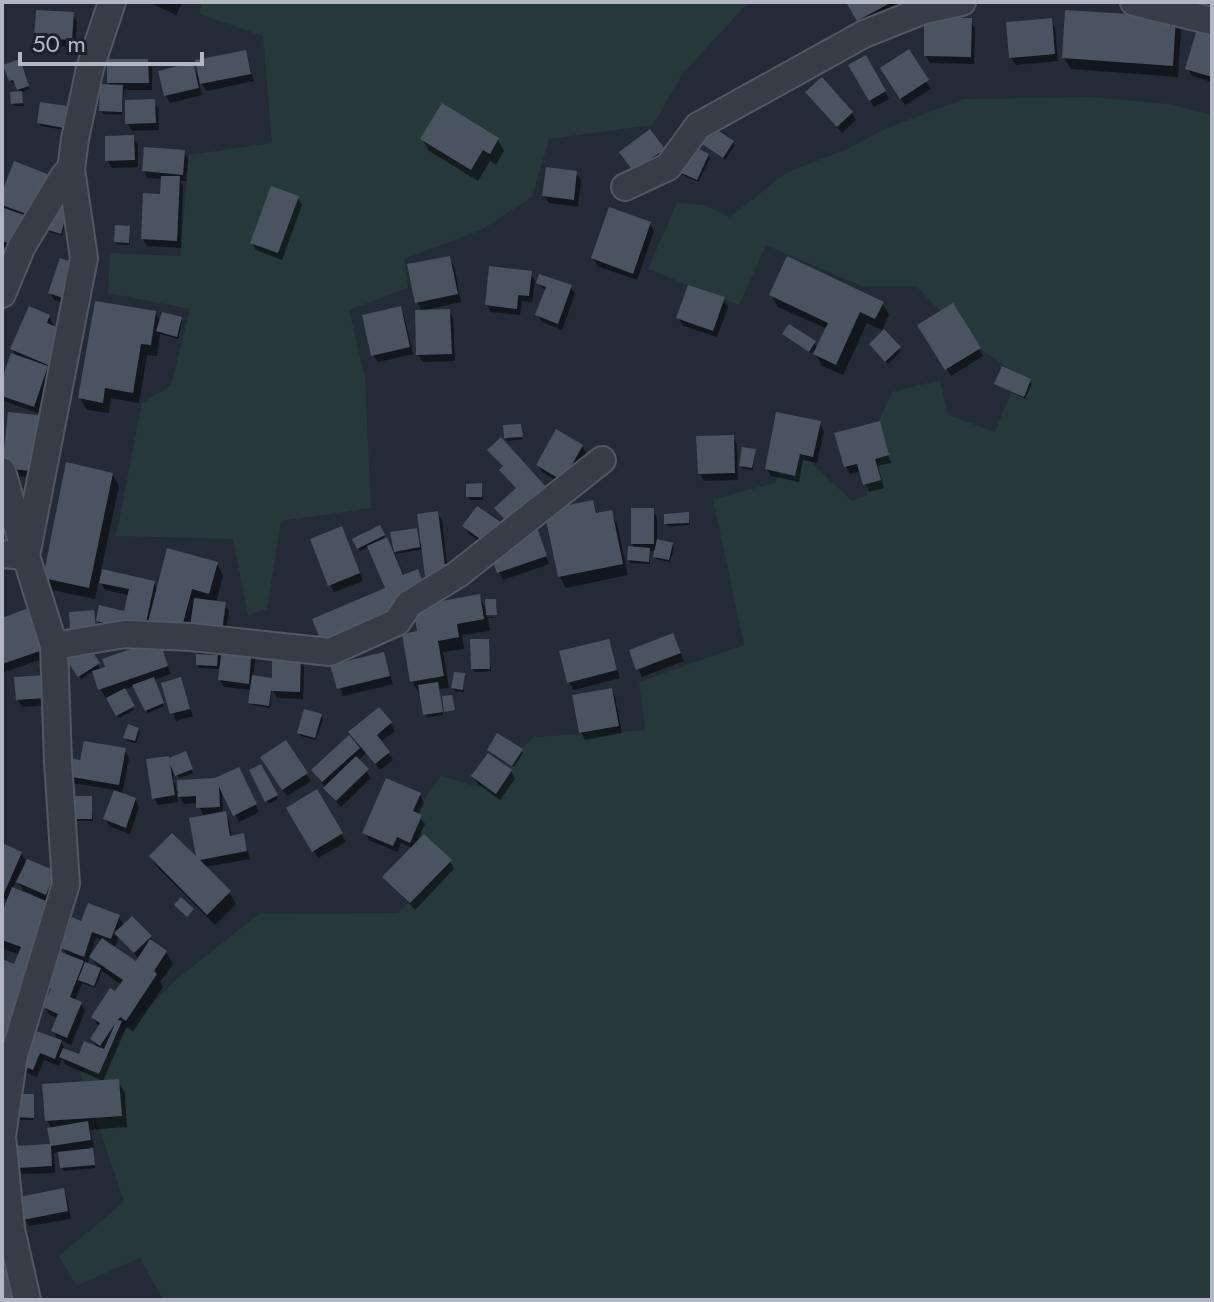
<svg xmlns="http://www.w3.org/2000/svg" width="1214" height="1302" viewBox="0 0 1214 1302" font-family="Jost,sans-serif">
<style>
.green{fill:#263839}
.shadow{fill:#0007;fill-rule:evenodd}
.building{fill:#4a5360}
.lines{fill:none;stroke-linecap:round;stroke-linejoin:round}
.minor-casing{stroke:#515862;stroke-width:30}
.minor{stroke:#373d47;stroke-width:26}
</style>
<rect width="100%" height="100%" fill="#232b37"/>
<path class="green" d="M202 2H749L683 73 653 125 549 139 532 197 481 230 404 259 408 288 349 310 365 378 371 508 281 521 267 609 248 615 233 539 116 536 142 403 171 386 190 309 108 293 110 253 180 256 189 155 272 143 263 36 199 14Z
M1088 97 1169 104 1212 115V1300H163L140 1258 76 1286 59 1256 124 1202 81 1074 178 978 259 914 398 913 449 865 410 820 441 776 479 787 534 737 645 730 639 682 744 645 713 499 775 483 793 445 852 501 867 495 871 438 892 392 940 380 948 415 995 432 1018 375 972 343 916 286H861L766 245 739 305 648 269 677 203 705 205 730 217 786 173 847 149 887 128 964 99Z"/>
<path class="shadow" d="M149 2H183L176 15Z
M849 2H909L863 28Z
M72 14 77 22 75 47 40 45 36 37Z
M1174 19 1181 31 1178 77 1071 69 1064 58Z
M970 20 975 28 974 64 930 63 926 56Z
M1050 20 1055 27 1058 61 1016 65 1011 57Z
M1212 24V82L1192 76 1188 69Z
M245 52 254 81 206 91 198 77 202 95 170 103 166 95 192 65 200 80Z
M908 52 931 89 905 105 882 69Z
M865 58 889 99 874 107 851 65Z
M147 61 152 68V90H124L122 115 103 114 101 111 112 87 109 83Z
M21 65 29 89 21 92 24 106H14L13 104 20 93 16 82 12 83 10 80Z
M808 93 852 113 856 120 842 133Z
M154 101 158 109 159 130 132 131 127 123Z
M66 108 65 130 41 126 39 123Z
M133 138 138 145V167L112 168 107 160Z
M422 139 498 140 504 151 496 165 490 161 478 181 429 151Z
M733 142 735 145 725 160 702 143Z
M663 150 667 157 639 177 626 159Z
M184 152 188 160 186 181H180L183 186 181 248 147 246 143 239 162 196V179L148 178 144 171Z
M708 155 710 158 698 182 681 174 679 171Z
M576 173 581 180 578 207 549 203 544 196Z
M49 176 21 253 2 246V220L5 212 2 198Z
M298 198 302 205 282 260 256 250 252 243Z
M68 212 62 236 49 232 47 229Z
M650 224 654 231 637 280 597 266 593 258Z
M129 228 130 245 117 244 116 241Z
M449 258 454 266 461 302 422 311 417 302Z
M61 261 73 306 54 300 50 292Z
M530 273 535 281 532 302 522 301 520 315 491 312 487 305Z
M538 283 571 287 575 294 562 330 542 322 537 315 546 292Z
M771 295 882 303 889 315 882 330 867 323 843 375 822 366 813 350 811 353 784 335 814 343 818 349 827 329 778 307Z
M723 299 728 307 717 337 683 326 678 318Z
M952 306 983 356 951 376 920 326Z
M400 308 404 315 413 354 378 362 373 355Z
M449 311 453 318 455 361 423 362 418 355Z
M155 313 161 323 181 319 182 322 178 339 160 334 157 356 147 355 139 403 111 398 109 413 87 410 80 398Z
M49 317 53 324 52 328 66 339 38 413 4 401 2 385 17 357 12 349Z
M873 347 899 349 901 351 888 364Z
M1030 381 1032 384 1025 399 996 384Z
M45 418V479L9 475Z
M819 423 824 431 817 463 803 460 799 482 771 476 767 469Z
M879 423 891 463 878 466 884 488 869 492 861 471 850 474 846 466Z
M520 426 523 439 508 441 506 438Z
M733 437 737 444 738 480 704 481 700 473Z
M582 446 586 453 567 487 542 472 538 465Z
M754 451 753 470 743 469 741 466Z
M112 474 119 486 101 571 154 583 158 591 217 564 223 575 216 603 225 604 229 611 225 638 102 628 98 620 126 613 130 595 105 590 99 580 95 599 52 590 45 578Z
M481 485 483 500H470L468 497Z
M592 503 599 515 611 512 617 524 628 575 566 588 560 577 546 512Z
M478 509 491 550 469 534 465 526Z
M652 510 657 517V541L672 545 674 548 670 562 656 559V551H650V564L630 563 629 560 635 549 632 544Z
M437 513 442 520 449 581 431 583 427 575 423 549 396 554 392 534 423 544Z
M688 514 690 525 668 526 666 523Z
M379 528 395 554 404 576 433 604 479 597 487 611 495 601 497 604V613H487V617H497L488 618 490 631 462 635 464 649 443 652 449 688 439 689 443 715 427 717 421 692 419 693 412 681 419 633 415 610 388 590 369 546 360 551 354 539Z
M345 536 363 581 334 592 330 585Z
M541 540 549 564 503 580 499 572Z
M30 610 48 657 2 673V620Z
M488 641 491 671 475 672 473 669Z
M608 641 620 678 574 690 569 682Z
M158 642 171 674 153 680 164 706 148 713 134 686 124 690 134 710 119 718 100 689 94 671 81 679 68 659 87 647 101 670Z
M197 643 256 655 253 677 273 680 299 659 304 667 303 699 277 698 272 688 270 708 252 705V690L224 687 220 680 221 669 199 668Z
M677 643 684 661 642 677 631 652Z
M383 654 393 684 343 696 333 667Z
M464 675V692L455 691 453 688Z
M45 677 50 705 22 707 18 700Z
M180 680 193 716 176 721 163 685Z
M611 690 615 697 622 733 585 740 581 732Z
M321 716 323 719 316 740 301 736 299 733Z
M390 723 395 731 380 742 393 760 380 770 366 753 358 761 371 778 341 807 330 795 313 770 349 738 357 744 351 732Z
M138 729 140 732 136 743 127 741 126 738Z
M124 750 129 758 122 795 135 800 139 807 130 834 109 826 105 819 115 790 72 783 68 775 82 762Z
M489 750H521L523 753 514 767Z
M185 754 193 773 179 778 173 768 174 780 168 782H175L178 802 158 805 154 798 169 760Z
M267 765 306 774 311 781 287 796Z
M261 766 278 799 269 804 251 771Z
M511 771 515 779 500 800 478 784 474 777Z
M242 777 259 812 239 822 222 788 223 814 229 821 232 838 243 836 250 859 204 867 229 892 236 904 215 925 158 868 151 857 199 862 204 817 198 803 184 804 176 791Z
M317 792 346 842 318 858 289 808Z
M420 795 424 803 418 815 425 824 415 845 450 861 454 869 415 910 385 877 413 849 401 843 397 852 369 840 365 833Z
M91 798 93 821H70Z
M2 845 21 853 27 863 59 880 2 1062V961L15 966 20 955 2 948V916L9 900 2 897ZM17 879 23 890 34 895 33 898 12 890Z
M119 917 124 926 150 937 155 945 166 952 173 964 160 982 163 987 133 1032 127 1027 125 1030 103 1081 66 1065 62 1058 59 1066 44 1060 37 1077 27 1073 22 1065 35 1032 59 1041 53 1031 59 1019 50 1015 45 1007 52 992 50 987 68 957 63 948 83 923ZM119 936 139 959 137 963 115 947ZM96 938 103 941 92 957 99 969 87 965ZM102 971 122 985 93 1017 99 1028 92 1039 97 1049 80 1057 65 1049 60 1040 71 1045 85 1011 81 1004 75 1001 82 983 95 988Z
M118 1081 125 1093 127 1127 90 1130 94 1147H90L95 1168 63 1171 60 1152 54 1153 55 1173 22 1174 18 1167 17 1148 52 1146 49 1130 52 1129 47 1120Z
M33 1096 34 1120H19L17 1117Z
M63 1190 67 1198 71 1219 29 1226 25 1219Z"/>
<path class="building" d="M846 2H892L857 21Z
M36 10 74 12 72 40 34 38Z
M1065 10 1176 17 1173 66 1062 58Z
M924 18H972L971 57 924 56Z
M1052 18 1055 54 1009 58 1006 22Z
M1200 19 1212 22V77L1185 69Z
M909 49 929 80 900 99 880 68Z
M246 50 251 74 200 84 195 60Z
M866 55 886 91 869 101 848 65Z
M20 59 29 86 17 90 13 80 9 81 3 65Z
M107 59H148L149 83H107Z
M193 62 199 88 164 96 158 71Z
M822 77 853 112 837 127 805 92Z
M100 84 123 85 122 112 99 111Z
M22 91 23 103 11 104 10 92Z
M155 99 156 123 125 124V100Z
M40 102 67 106 64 128 37 123Z
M442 103 499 138 490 154 483 150 471 170 420 139Z
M711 126 734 141 723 158 699 142Z
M650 129 665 149 633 171 619 152Z
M134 135 135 160 105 161V136Z
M689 144 709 154 697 180 677 171Z
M144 147 185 150 183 175 142 171Z
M14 161 50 175 35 217 2 205V192Z
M546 167 577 171 574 200 542 196Z
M161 176H180L177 241 141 239 143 193 160 194Z
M271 186 299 196 278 253 250 243Z
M52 203 68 208 61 234 45 229Z
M609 207 651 222 633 274 591 258Z
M4 208 27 216 17 246 2 241Z
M115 225 130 226 129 243 114 242Z
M450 256 458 294 415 303 407 264Z
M787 256 884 302 875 319 860 312 836 365 813 354 828 323 769 295Z
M60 258 81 265 69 300 48 293Z
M489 266 532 271 529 296 518 295 517 309 485 305Z
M539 274 572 285 558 324 535 315 546 287 536 283Z
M688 285 725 297 713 331 676 318Z
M95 301 156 311 151 345 141 344 133 393 105 388 103 403 78 398Z
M953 303 981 348 945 370 917 325Z
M29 306 50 315 47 323 63 330 48 365 10 349Z
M401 306 410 347 371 356 362 315Z
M450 309 452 354 416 355 415 310Z
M162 312 182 317 177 337 156 331Z
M789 324 816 341 809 352 782 334Z
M884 329 901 347 885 362 869 344Z
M11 353 48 366 34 407 2 396V379Z
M1002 366 1031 379 1024 397 994 384Z
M8 412 47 416 41 472 2 468Z
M776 412 821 421 813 457 800 454 795 476 765 469Z
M880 421 889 455 875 459 881 480 863 485 857 464 844 467 834 433Z
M521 424 523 437 504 438 503 425Z
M556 429 583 445 563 481 536 465Z
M734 435 735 473 698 474 696 436Z
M501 437 547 488 509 524 494 508 516 488 499 470 503 466 487 450Z
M742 447 756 449 752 468 739 466Z
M66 462 113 473 89 588 43 578Z
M482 483V497H466V484Z
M593 500 596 513 612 510 623 564 558 577 544 510Z
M477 506 502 523 487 544 462 526Z
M631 508H654V544H631Z
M438 511 446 574 425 576 417 514Z
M689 512V523L664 524V514Z
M380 525 385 535 357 549 352 539Z
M342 526 360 573 328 586 310 539Z
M417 528 420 547 394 552 390 532Z
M538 530 547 556 497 573 491 557 510 551 506 541Z
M387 537 403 575 418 569 427 591 398 614 323 646 312 619 385 588 367 546Z
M657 539 673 543 669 560 653 557Z
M628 546 650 548 649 562 627 560Z
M167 548 218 562 209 594 192 589 181 631 148 622Z
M102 569 155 581 144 632 96 621 99 605 124 611 129 589 99 583Z
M480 594 484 619 457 624 459 637 438 641 444 676 410 682 402 634 417 631 413 606Z
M194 598 226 602 222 631 190 627Z
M485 599H496L497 615H486Z
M31 607 46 649 2 664V618Z
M94 610 96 629 70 631 69 612Z
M673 633 681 653 636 670 629 650Z
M159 639 168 666 98 690 92 671 105 667 102 659Z
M470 639H489L490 669H471Z
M609 639 617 670 567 683 559 651Z
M222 642 252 645 249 684 218 680 221 655H226L221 654Z
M87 644 100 663 78 677 65 658Z
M384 652 390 676 337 689 330 665Z
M196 654 218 655 217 666 196 665Z
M272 657H301L300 692 271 691 269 706 248 703 252 675 272 678Z
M454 672 465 673 463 690 451 688Z
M46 675 47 698 16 700 14 677Z
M154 677 164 703 145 711 132 685Z
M181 677 190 709 170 714 161 683Z
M438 682 443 712 423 715 418 685Z
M125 688 135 706 116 716 106 698Z
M612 688 619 726 579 733 572 695Z
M452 695 455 710 444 712 442 696Z
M379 707 392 722 377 735 390 752 375 764 348 732Z
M304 709 322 714 315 738 297 733Z
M128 724 139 728 135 741 123 738Z
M497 733 523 749 512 766 487 750Z
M349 735 360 748 322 782 311 770Z
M286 740 308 773 282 790 260 757Z
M84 741 126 748 119 785 66 776 69 758 80 760Z
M186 751 193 769 175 776 170 764 175 795 152 799 146 759 169 756V758Z
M488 753 512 770 496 794 471 776Z
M356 756 369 769 336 801 323 788Z
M261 764 278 795 265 802 249 770Z
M239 767 257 804 233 816 219 787 220 807 196 808V796L178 797 177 780 215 778Z
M386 778 421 793 413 811 422 815 410 843 397 837 393 846 362 833Z
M317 789 343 833 312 852 286 808Z
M114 790 136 798 126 828 103 819Z
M66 796H92V819H66Z
M226 811 230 836 244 833 247 851 200 860 231 891 207 915 149 856 172 833 196 856 189 818Z
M424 834 452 860 410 903 382 877Z
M2 843 22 852 2 898Z
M27 859 56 871 46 895 16 882Z
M12 887 56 905 47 936 6 1037 2 1036V999L4 993 2 992V959L14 964 21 947 2 940V912Z
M181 897 194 909 187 917 174 905Z
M88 903 120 915 111 939 92 932 84 957 61 948 72 917 81 921Z
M132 916 152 936 134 953 114 933Z
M102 938 136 961 150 939 167 951 154 971 157 974 126 1021 120 1017 118 1020 122 1021 99 1074 59 1057 63 1048 79 1054 84 1041 104 1049 115 1024 100 1046 90 1039 100 1023 91 1017 110 988 115 991 123 980 89 957Z
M61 952 84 961 70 997 82 1002 67 1038 51 1031 58 1014 43 1007 51 989 48 987Z
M85 962 101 968 94 986 78 980Z
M33 1030 62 1040 55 1059 40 1053 33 1070 20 1065Z
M119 1079 122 1116 45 1121 42 1084Z
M15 1094H34V1118L15 1117Z
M88 1121 91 1140 51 1146 52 1166 16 1168 15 1146 50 1144 47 1128Z
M93 1148 95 1165 60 1168 58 1152Z
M64 1188 68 1211 23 1220 19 1197Z
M9 1268 20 1300H2V1270Z"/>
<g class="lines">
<defs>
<path id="minor" d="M1134 2 1212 21
M625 187 668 167 698 126 864 34 924 10 962 2
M2 294 22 246 64 176 71 169
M2 471 26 556 2 554
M54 646 125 634 191 637 330 652 397 622 409 604 458 574 602 460
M27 1300 11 1229 2 1136 14 1055 66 884 58 761 54 646 26 556 84 258 71 169 75 139 90 68 112 2"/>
</defs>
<use href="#minor" class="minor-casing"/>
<use href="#minor" class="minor"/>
</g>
<rect width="1214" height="1302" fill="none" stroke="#b1b8c3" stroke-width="8"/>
<path d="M20 52v12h182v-12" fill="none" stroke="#b1b8c3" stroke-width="4"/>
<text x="32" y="52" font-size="24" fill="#b1b8c3" stroke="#1c222c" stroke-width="6" paint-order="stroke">50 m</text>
</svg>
